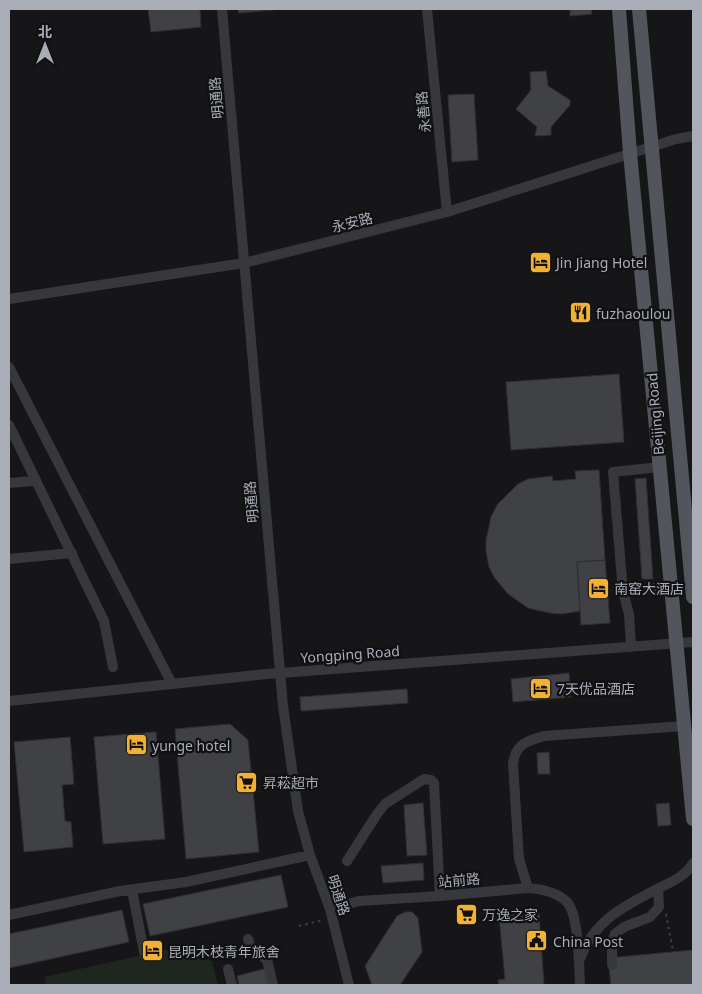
<svg xmlns="http://www.w3.org/2000/svg" width="702" height="994" viewBox="0 0 702 994" font-family="'Noto Sans','Noto Sans SC',sans-serif">
<style>
.green{fill:#1e261f}
.building{fill:#404145;stroke:#303034}
.lines{fill:none;stroke-linecap:round;stroke-linejoin:round}
.path{stroke:#3d3f44;stroke-width:2;stroke-dasharray:2.5 4;stroke-linecap:butt}
.minor{stroke:#37383d;stroke-width:10}
.major{stroke:#53555c;stroke-width:14}
.labels{text-anchor:middle;dominant-baseline:central;stroke-width:4.5;stroke-linejoin:round;paint-order:stroke}
.street-label{font-size:14px;fill:#a8adb8;stroke:#111113}
.poi-label{font-size:14px;fill:#a8adb8;stroke:#111113;text-anchor:start}
</style>
<rect width="100%" height="100%" fill="#161618"/>
<path class="green" d="M165 950 212 961 218 985H46L44 977Z"/>
<path class="building" d="M148 9H200L201 27 151 32Z
M238 9H284L239 13Z
M570 9H591L592 14 570 16Z
M546 71 548 86 570 100V105L551 127V135L535 136 537 127 516 109 531 90 530 72Z
M474 94 478 160 452 162 448 95Z
M619 374 624 442 511 450 506 382Z
M599 470 605 560 577 562 580 611 562 614 550 613 528 608 508 594 494 577 489 567 486 551V541L491 517 497 505 518 484 528 479 552 476 553 481 576 479 575 471Z
M646 478 653 579H642L635 479Z
M605 560 610 623 581 625 577 562Z
M569 673 571 697 513 702 511 679Z
M407 689 408 703 301 711 300 697Z
M230 724 248 740 259 852 186 859 175 729Z
M156 732 165 839 103 844 94 737Z
M70 737 74 784 62 785 65 821 71 822 73 847 24 852 14 742Z
M549 752 550 774H538L537 753Z
M423 803 427 855 407 856 404 805Z
M669 803 671 825 658 826 656 804Z
M423 863 424 880 383 883 381 866Z
M281 875 288 907 150 936 143 904Z
M122 910 129 942 9 968V934Z
M405 912H412L418 918 422 952 400 985H372L365 966 397 916Z
M539 913 544 985H499L498 980 505 979 499 916Z
M693 950V985H611L608 958Z
M268 968 272 985H239L237 976Z"/>
<g class="lines">
<path class="path" d="M666 914 673 951
M299 926 323 920"/>
<path class="minor" d="M222 9 283 706 298 811 310 855 330 909 349 985
M427 9 447 212
M9 299 244 263 447 212 676 139 693 136
M9 367 172 684
M9 425 104 621 113 667
M660 467 613 472 623 592 672 586
M9 483 32 481 35 479
M9 559 72 553
M623 592 629 614 631 647
M9 701 267 674 693 642
M347 861 377 814 385 804 424 779 431 780 434 783 440 896
M528 888 519 859 513 764C515 744 527 741 544 736L684 726
M132 890 144 952
M330 909 359 901 440 896 528 888C542 889 557 892 567 902 579 915 579 966 580 985
M9 915 120 891 186 882 310 855
M248 939 251 947 267 960 273 985
M580 959C594 921 622 907 657 889 671 882 685 877 693 863
M612 965V942L615 934 624 927 650 917 659 907 658 889
M228 969 232 985"/>
<path class="major" d="M619 9 630 153 693 819
M639 9 693 597"/>
</g>
<defs>
<symbol id="hotel-square" viewBox="-11 -11 22 22"><rect x="-9" y="-9" width="18" height="18" rx="4" fill="#f2b134" stroke="#111113"/><path d="M-6-4.5h1.5V1H6V5H4.5V3h-9V5H-6ZM-4 0a1.8 1.8 0 1 1 3.6 0ZM.5 0V-2.5h3Q6-2.5 6 0Z" fill="#111"/></symbol>
<symbol id="restaurant-square" viewBox="-11 -11 22 22"><rect x="-9" y="-9" width="18" height="18" rx="4" fill="#f2b134" stroke="#111113"/><path d="M-5-6h1v4h1v-4h1v4h1v-4h1v5L-1.5 .5V6h-2V.5L-5-1ZM5-6V6H3V1.5H1.5Q1.5-4 5-6Z" fill="#111"/></symbol>
<symbol id="supermarket-square" viewBox="-11 -11 22 22"><rect x="-9" y="-9" width="18" height="18" rx="4" fill="#f2b134" stroke="#111113"/><path d="M-6-5.5h2.5l.6 2H6L4.5 2H-2.5L-4.4-4H-6ZM-1.5 3.2a1.3 1.3 0 1 0 .1 0ZM3 3.2a1.3 1.3 0 1 0 .1 0Z" fill="#111"/></symbol>
<symbol id="civic-square" viewBox="-11 -11 22 22"><rect x="-9" y="-9" width="18" height="18" rx="4" fill="#f2b134" stroke="#111113"/><path d="M-.6-6.5H3V-4.5H.6V-3L4-1V1h2V6H-6V1h2V-1L-.6-3ZM-1.2 2.5V6h2.4V2.5Z" fill="#111"/></symbol>
</defs>
<g fill-rule="evenodd">
<use href="#hotel-square" x="528" y="250" width="25" height="25"/>
<use href="#restaurant-square" x="568" y="300" width="25" height="25"/>
<use href="#hotel-square" x="586" y="576" width="25" height="25"/>
<use href="#hotel-square" x="528" y="676" width="25" height="25"/>
<use href="#hotel-square" x="124" y="732" width="25" height="25"/>
<use href="#supermarket-square" x="234" y="770" width="25" height="25"/>
<use href="#supermarket-square" x="454" y="902" width="25" height="25"/>
<use href="#civic-square" x="524" y="928" width="25" height="25"/>
<use href="#hotel-square" x="140" y="938" width="25" height="25"/>
</g>
<g class="labels">
<g class="street-label">
<text transform="translate(216 98) rotate(-95)">明通路</text>
<text transform="translate(423 112) rotate(-96)">永善路</text>
<text transform="translate(352 222) rotate(-14)">永安路</text>
<text transform="translate(655 414) rotate(-95)">Beijing Road</text>
<text transform="translate(251 502) rotate(-95)">明通路</text>
<text transform="translate(350 654) rotate(-4)">Yongping Road</text>
<text transform="translate(459 880) rotate(-5)">站前路</text>
<text transform="translate(339 895) rotate(72)">明通路</text>
</g>
<g class="poi-label">
<text x="556" y="262">Jin Jiang Hotel</text>
<text x="596" y="313">fuzhaoulou</text>
<text x="614" y="588">南窑大酒店</text>
<text x="557" y="688">7天优品酒店</text>
<text x="152" y="745">yunge hotel</text>
<text x="263" y="782">昇菘超市</text>
<text x="482" y="914">万逸之家</text>
<text x="553" y="941">China Post</text>
<text x="168" y="951">昆明木枝青年旅舍</text>
</g>
</g>
<rect width="702" height="994" fill="none" stroke="#a8adb8" stroke-width="20"/>
<g transform="translate(45 45)" stroke="#111113" stroke-width="4" paint-order="stroke">
<path d="M0-4L9 19L0 12L-9 19Z" fill="#a8adb8"/>
<text y="-8" font-size="14" font-weight="bold" text-anchor="middle" fill="#a8adb8">北</text>
</g>
</svg>
